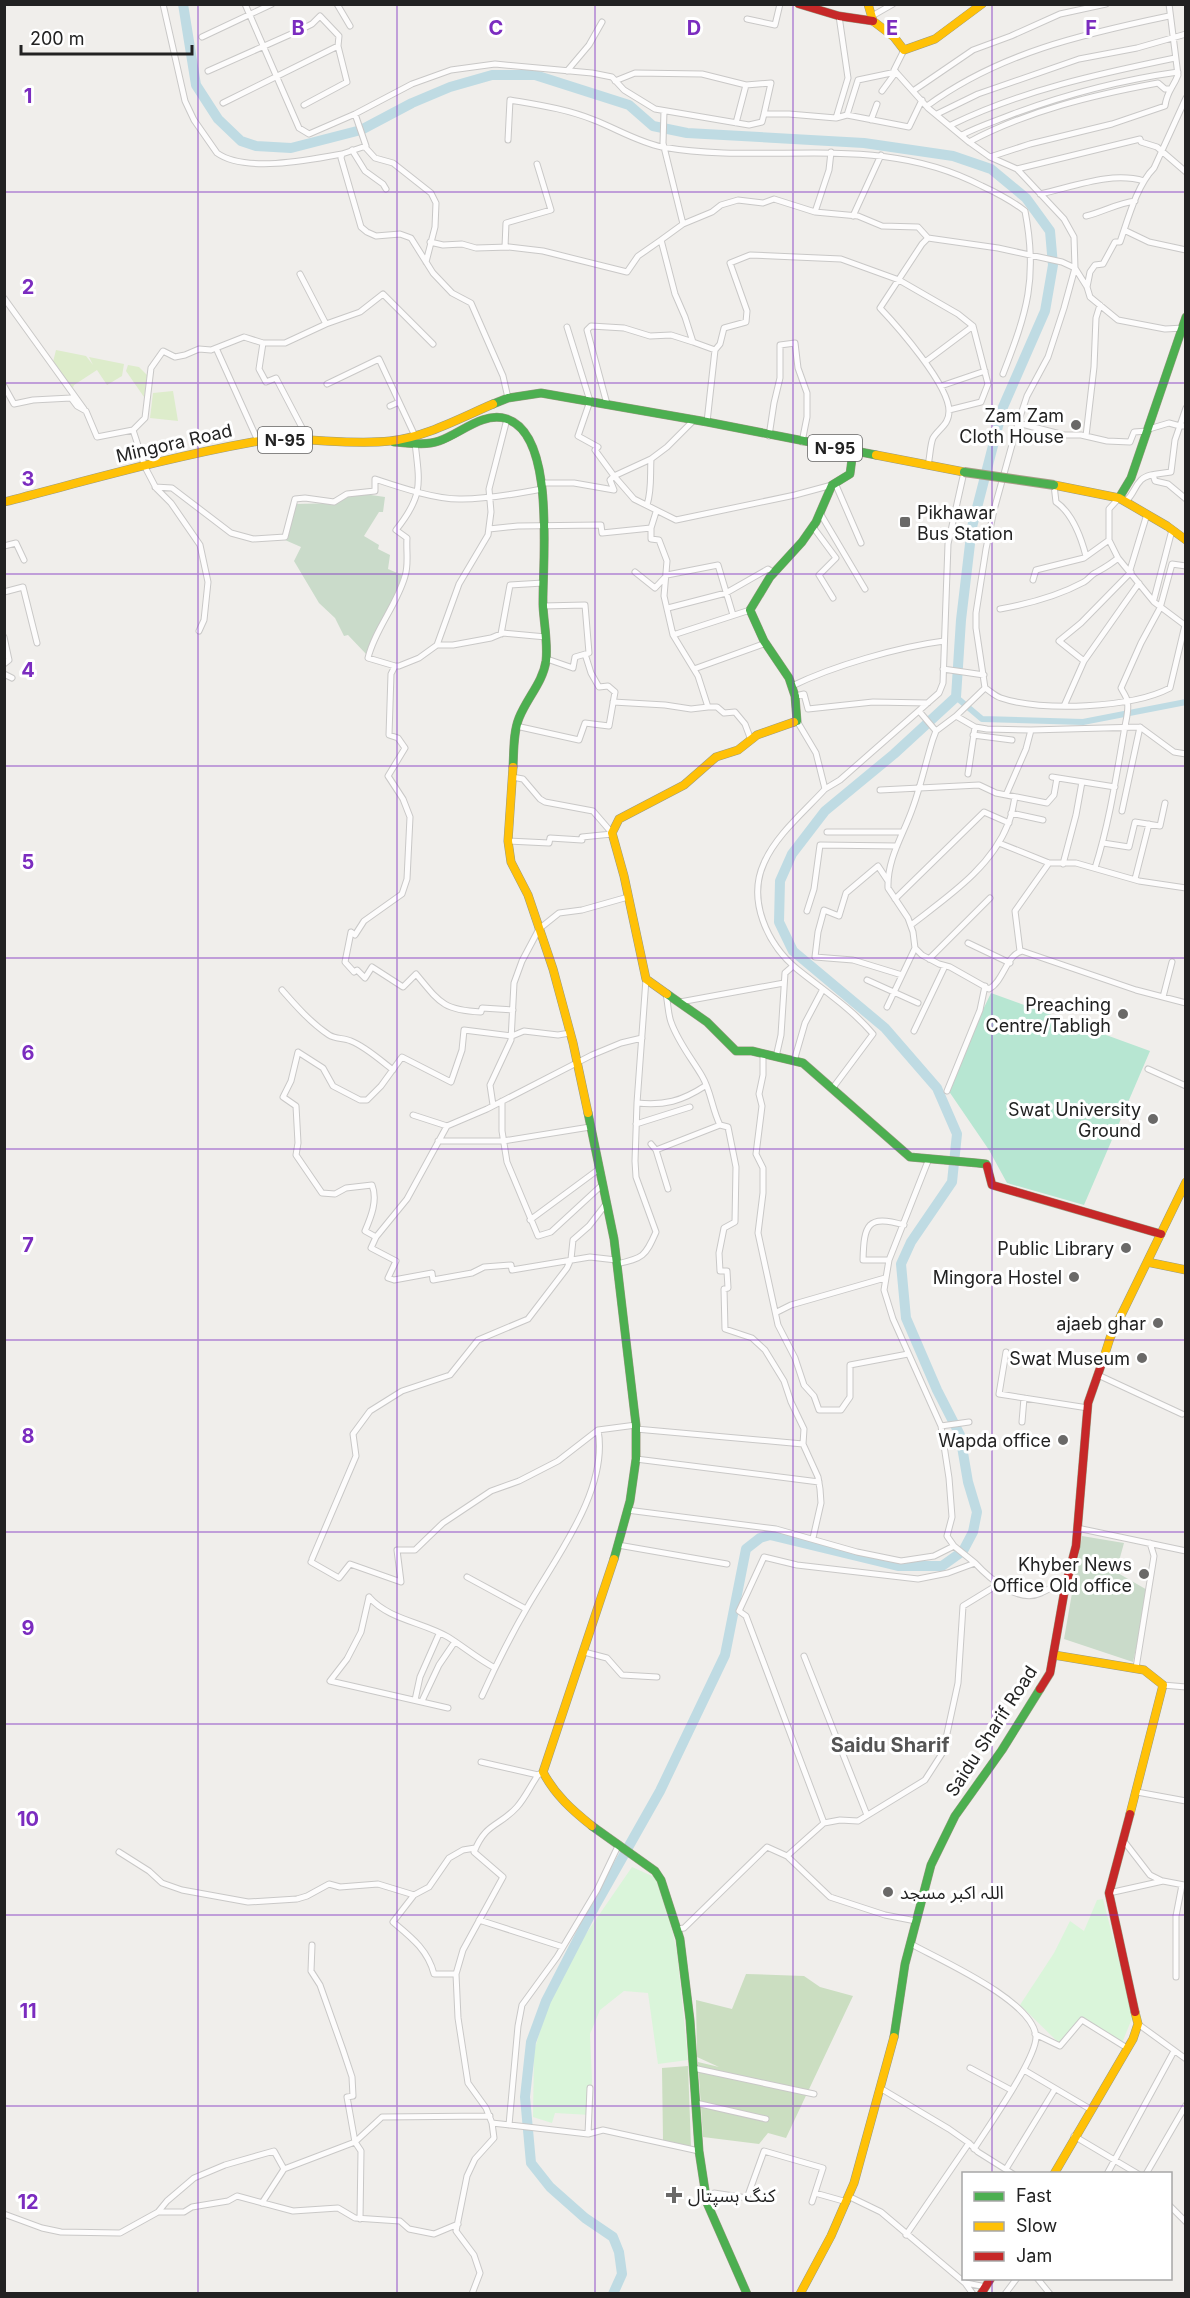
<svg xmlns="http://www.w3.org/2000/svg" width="1190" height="2298" viewBox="0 0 1190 2298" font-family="Inter,'Noto Sans Arabic',sans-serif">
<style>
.grass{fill:#ddeccb}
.forest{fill:#cbdec1}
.cemetery{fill:#cadbca}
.park{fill:#daf5da}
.pitch{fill:#b7e6d2}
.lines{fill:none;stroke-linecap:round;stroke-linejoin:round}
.canal{stroke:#bfdbe3;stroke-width:6}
.river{stroke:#bfdbe3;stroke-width:10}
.street-casing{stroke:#c9c8c7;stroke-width:7}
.fast-casing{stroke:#999a82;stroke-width:9}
.slow-casing{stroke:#999a82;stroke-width:9}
.jam-casing{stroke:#999a82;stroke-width:9}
.street{stroke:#fdfcfc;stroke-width:5}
.fast{stroke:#4caf50;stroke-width:8}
.slow{stroke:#ffc107;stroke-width:8}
.jam{stroke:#c62828;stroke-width:8}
.fast-bridge-casing{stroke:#a79c86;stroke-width:10;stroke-linecap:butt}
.fast-bridge{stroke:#4caf50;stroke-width:8}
.grid{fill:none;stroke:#7b2cbf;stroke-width:1.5;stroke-opacity:0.55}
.poi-dot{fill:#6a6968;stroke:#fff;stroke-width:2}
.labels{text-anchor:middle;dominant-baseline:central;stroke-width:6;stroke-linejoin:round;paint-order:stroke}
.shield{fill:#fff;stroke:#646464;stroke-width:1.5}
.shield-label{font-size:16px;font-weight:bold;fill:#222}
.poi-label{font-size:18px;fill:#222;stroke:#fff;text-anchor:end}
.street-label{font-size:18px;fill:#222;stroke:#fff}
.neighbourhood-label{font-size:20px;font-weight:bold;fill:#555;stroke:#fff}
.grid-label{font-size:20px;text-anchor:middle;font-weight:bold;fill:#7b2cbf;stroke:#fff;stroke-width:6;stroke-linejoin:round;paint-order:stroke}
</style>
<rect width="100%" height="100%" fill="#f0eeeb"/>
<path class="grass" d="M56 350 86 356 93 365 89 357 124 364 122 376 107 385 97 370 74 385 73 388 53 362Z
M128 365 139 367 147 375 144 397 126 371Z
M173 391 178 421 150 418 153 393Z"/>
<path class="forest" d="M746 1974 804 1976 820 1987 853 1996 786 2138 768 2133 759 2144 703 2137 698 2062 719 2067 697 2057 696 2000 732 2009Z
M688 2066 691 2147 663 2141 662 2068Z"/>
<path class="cemetery" d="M364 494 385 497 383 512H379L364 536 379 545 378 549 390 555 388 569 402 575C395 602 377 627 366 654L348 635 344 636 335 618 319 603 294 561 301 547 285 540 295 504 338 503 345 497Z
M1082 1536 1124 1543 1116 1572 1149 1591 1133 1662 1064 1639Z"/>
<path class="park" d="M632 1867 661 1880 677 1952 688 2060 658 2064 648 1993 624 1991 600 2010 590 2034 592 2080 590 2115 555 2113 552 2123 533 2117 534 2051 557 1976Z
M1103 1899 1133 2016 1122 2043 1081 2016 1060 2044 1020 2005 1054 1953 1070 1921 1084 1931 1097 1900Z"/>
<path class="pitch" d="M991 993 1150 1051 1084 1205 1007 1183 989 1150 946 1087Z"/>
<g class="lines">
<path class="canal" d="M956 697 982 719 1083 722 1186 702"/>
<path class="river" d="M183 4 196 85 218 119 241 141 256 146 291 148 361 130 412 103 450 87 492 75H535L629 105 653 126 687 133 864 143 953 156 991 169 1026 198 1050 231 1053 265 1045 311 1003 407 972 527 961 620 956 697 894 754 825 811 792 854 780 881 779 922 793 951 885 1028 937 1088 957 1134 952 1182 911 1242 901 1264 906 1318 937 1390 960 1435 968 1482 977 1512 973 1532 963 1551 942 1566H898L770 1535 760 1538 746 1549 725 1655 660 1791 595 1906 546 2001 531 2042 525 2097 531 2163 550 2187 585 2218 613 2237 619 2252 622 2274 613 2294"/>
<defs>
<path id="street" d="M163 4 185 101 194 120 217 153C245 173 310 160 342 154
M245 4 299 128 309 134 355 114 412 84 451 70 495 64 592 73 612 77 624 90 655 109 749 125 762 122 764 114H789L836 118 847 115 909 127 922 100
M337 4 350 26
M872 16 893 4
M747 19 775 25 780 4
M202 37 272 4
M904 50 894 70 928 108 969 142 990 157 1017 169 1064 219 1074 237 1075 268 1064 308 1048 357 1027 396 1018 423 994 510 986 549 976 613V628L985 688C990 691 995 696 1001 698 1041 712 1132 708 1170 688L1185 625
M208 71 298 31 312 24 320 16 339 36 338 46 347 82 304 105
M567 71 589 45 602 22
M615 81 635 73 702 74 746 85 771 83 764 114
M882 91 896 72
M913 91 973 50 1011 36 1060 14 1106 4
M223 103 338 46
M927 106C999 53 1083 34 1169 16
M664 111 663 143 683 224
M355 114 366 146 342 154 341 158 361 227 367 232 376 236 400 234 411 238 433 273 452 293 471 303 503 376 508 398
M937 114 978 94 1079 59 1137 48 1186 34
M847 115 858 80 896 72
M836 118 848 78 839 16
M871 120 877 104
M736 123 746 85
M951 125C1023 90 1098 74 1175 58
M962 135C979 126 996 121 1013 114 1067 94 1121 80 1178 72
M508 140 510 100C539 105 567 109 594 120 617 129 638 142 662 147 772 166 877 131 982 186 997 193 1011 200 1025 211 1038 278 1027 312 1003 374
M969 142C1027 111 1093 95 1158 83L1165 89H1170
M365 147 375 158 393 163 431 193 436 203 435 227 426 262
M352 150 365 171 383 184 386 189
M990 157 1030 144 1112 124 1165 106C1167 91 1173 88 1178 75L1169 4
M1017 169 1140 139 1141 142 1157 147 1186 172
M1040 194C1073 187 1111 171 1144 181
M815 212 829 170 831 152
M853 216 881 155
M1086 216C1103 212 1118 203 1135 201
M1124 230 1149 242 1186 250
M430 242 443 245 462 244 476 248 509 247 543 251 627 272 638 256 661 240
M505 247 506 223 551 210 537 164
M300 274 326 324
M1087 287 1090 272 1095 265 1103 264 1115 242H1120C1128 219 1137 185 1154 168L1186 98
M4 298 84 409
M567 327 590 401 578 436 598 447 595 450 614 476 634 499 676 520 795 495 832 485
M263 343 259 369 266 382 276 378 309 441
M216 348 258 441
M715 350 720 344 724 328 746 322 747 311 730 263 750 255 841 259 899 280 958 314 973 326 988 384 981 402 949 410
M925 362 973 326
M327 384 379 359 415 436
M4 386 14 404 33 400 71 398 77 406 86 411 97 437 133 430 145 467 156 488 171 503 200 545 208 582 204 620 199 631
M941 386 985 371
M607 404 587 330 591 326 624 328 650 336 671 335 693 342
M390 406 399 402
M707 422 715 350 693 342 685 317 675 294 661 240 683 224 712 212 721 205 738 200 763 203 774 199 815 212 858 216 882 226 918 227 928 238 998 248 1062 262 1075 268 1087 287 1090 297 1118 320 1165 329 1184 328
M1018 423 1064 435H1081L1107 441 1130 442 1134 432 1148 431
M1149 429 1169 423 1180 426H1186
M133 430 145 418 151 368 163 351 175 357 185 355 199 349 211 350 244 337 263 343H285L326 324 360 312 383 294 433 344
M769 436 774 403 780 378V345L795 343 798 368 807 393V417L802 442
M1086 436 1094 367 1096 318 1100 305
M928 465C930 458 930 445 933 438 939 428 949 425 949 411 949 385 898 327 880 308L922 244 928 238
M1153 475 1155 481 1168 484 1186 499
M541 483H574L614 490 610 480 614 476 651 459
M835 483 861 543
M1054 485 1056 502C1072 513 1081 537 1086 556
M155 487 172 488 231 533 253 539 285 537 295 499 305 498 334 502 347 494 375 491V479C399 487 437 500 462 499 488 499 516 494 542 489
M1119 498 1109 509V540L1118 558 1154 602 1186 626
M1126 501C1134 494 1134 487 1141 480 1148 473 1161 474 1171 472L1175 440 1186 408
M647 505C652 489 650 475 651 459L667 447 694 420
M656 512 651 528V539L659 540 667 561 664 596 673 635 698 676 708 707H717L724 713 735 712 745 724 751 740
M820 513 865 589
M813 527 836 558 819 575 833 598
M489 529 518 526 601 525 602 533 651 528
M4 546 16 543 24 560
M1130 570 1147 514
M635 572 655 588 667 575 718 565 733 615
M1033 580 1036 570 1084 558 1109 540
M4 592 23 587 37 643
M1154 599 1172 530
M543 606 585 605 589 653 575 657 573 668 547 659
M668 608 726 593 768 569 774 573
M1000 609C1028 604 1058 596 1084 582 1088 580 1091 575 1095 573 1104 568 1110 565 1118 558
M501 634 510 585 543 583
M673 635 750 610
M4 637 9 660 4 664
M437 645 459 584 488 535 491 512 489 489 507 419
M1084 661 1059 641 1081 623 1131 572
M395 666 368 658C375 629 397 605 405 576 409 565 406 550 407 538L396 530C423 496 420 485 415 443
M694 669 766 643
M943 669 984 675
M4 674 12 678
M792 686C833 666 898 647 944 641
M795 696 804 694 808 709 873 702 928 703
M613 702 665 705 691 709 708 707
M1064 706 1084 661 1139 583
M919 711 936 731
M956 716 985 688
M797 721 816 753 825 789 840 780 939 693 943 683 948 544 964 472
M516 726 579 740 585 723 609 726 615 692 608 686 599 687 591 673 585 654
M973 735 1012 740
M1186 754 1174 752 1140 727 1031 730 987 729 975 727 956 716 936 731 933 739C926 761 921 785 913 807 904 834 887 858 888 888L908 918 913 932 915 948 922 955 939 964 950 967 989 989C1004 981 1006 955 1022 951L1136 990 1186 1003
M968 774 975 727
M512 777 523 779 540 799 545 802 593 811 612 833
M1052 777 1115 787
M825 789C805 811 776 835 764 863 747 900 767 944 797 969 823 990 851 1008 873 1034L832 1089
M880 790 979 785 996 793 1047 803 1054 795 1057 778
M1006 795 1026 749 1031 730
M1122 811 1140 727
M1011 813 1043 820
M827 832H902
M508 841 549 843 550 838 582 840V837L612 834
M999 843 1049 863H1076L1139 881 1186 888
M1103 843 1129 847 1135 822 1160 826 1165 803
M1063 864 1076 815 1082 782
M1095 868C1109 824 1116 778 1124 732 1125 723 1130 709 1127 700 1126 696 1123 692 1121 688L1141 643 1160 608 1172 564 1186 566
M1135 879 1149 824
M888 881 878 866 846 893 839 916 824 910 818 932 815 957 853 960 902 975
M895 899 984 812 1009 823
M807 911 814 889 820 845 897 846
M911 925C947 897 991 868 1008 824 1012 816 1013 806 1015 797
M968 943 1010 963
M1020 951 1015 911 1049 863
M929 959 990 898
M867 980 918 1003
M282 990C296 1006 311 1023 329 1035 335 1039 344 1038 351 1041 366 1047 380 1060 393 1070
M666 994C668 1003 668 1014 671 1022 678 1042 692 1059 702 1076 711 1091 712 1109 720 1125L728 1127 736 1167 735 1222 724 1228 719 1253 720 1271H727L728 1288 724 1289 725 1329 752 1338 765 1350 784 1381 791 1402 804 1429 803 1444 818 1477 820 1489 821 1503 813 1538
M1163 997 1172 962
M680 1002 784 983
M887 1007 915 948
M513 1010 482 1008 481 1012C443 1010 440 1003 416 974L403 987 372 967 365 978 357 970 354 972 345 962 351 932 355 935 364 921 402 894 407 879 410 817 403 799 388 776 405 748 398 738 389 735 391 674 395 666H399L419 658 437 645H453L491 638 503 633 546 637
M914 1031 945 966
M763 1054V1075L759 1094 762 1106 756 1154 763 1168V1193L758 1233 778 1325 795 1358 804 1385 814 1396 819 1410H841L850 1397V1365L908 1354
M776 1057 781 1035 785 973 793 966
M794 1061 805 1023 823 989
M1148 1069 1186 1086
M947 1091 980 1010 985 986
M502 1101V1131L507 1162 538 1236 551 1232 602 1185
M637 1103C664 1106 682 1101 705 1086
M493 1105 490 1085 511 1040 514 983 522 961 539 929 559 913 582 910 628 897
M413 1115 447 1126
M636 1124 690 1107
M438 1141H503L590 1127
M651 1144 656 1150 668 1189
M656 1150 720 1125
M530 1220 599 1169
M376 1237 365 1231C371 1217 378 1200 372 1185L346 1188 335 1194 322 1193 296 1155 298 1143 296 1106 283 1097 291 1081 298 1052 323 1068 333 1086 360 1100H367L381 1086 402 1057 451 1082 462 1050 464 1030 512 1036 524 1031 558 1035 570 1033
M616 1260 590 1257 512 1270 511 1265 484 1267 472 1273 433 1280 432 1273 394 1280 388 1278 396 1261 371 1248 376 1237 407 1199 447 1126 487 1109 592 1055 621 1043 642 1038
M889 1260H863C864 1225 867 1214 904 1225
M617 1264C643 1258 645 1257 656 1232L636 1177 635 1161 637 1103 646 979
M777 1312 791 1305 885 1278
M1006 1352 999 1394 1088 1408
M1098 1375 1182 1414
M1022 1422 1024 1398
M941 1426 969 1422
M636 1429 803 1444
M636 1459 819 1482
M627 1510 776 1529 857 1552 901 1561 934 1556 954 1546 947 1536 952 1517 949 1478 941 1426 893 1319 884 1290 889 1260 928 1161
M1077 1528 1186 1551
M618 1545 727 1564
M954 1546 975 1563
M312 1559 356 1456 353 1434 370 1411 402 1391 450 1375 478 1340 528 1319 567 1268 571 1259 573 1240 589 1226 606 1204
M311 1562 339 1578 350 1564 401 1582 397 1550H415L443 1523 491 1491 519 1481 558 1461 598 1430 636 1425
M467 1577 526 1609
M369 1597 361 1632 347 1659 330 1681 448 1708
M369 1597C389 1620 423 1622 448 1637 464 1647 478 1659 495 1668
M584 1652 607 1658 622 1675 657 1677
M804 1656 867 1815
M1136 1668 1154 1556 1150 1543
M1163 1685 1186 1687
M482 1696C496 1665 511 1635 528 1606 556 1557 609 1489 598 1430
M415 1700 420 1677 439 1634
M422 1701 439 1665 454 1643
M481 1762 538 1775
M1137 1792 1186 1801
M824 1823 746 1616 739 1611 764 1557 797 1565 918 1579 948 1573 975 1563C989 1578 1018 1604 1041 1593 1050 1589 1057 1584 1067 1580
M1123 1840 1150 1875 1162 1881
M119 1852 149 1871 162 1883 182 1890 248 1902 297 1899 307 1896 329 1884 340 1887 378 1884 414 1895
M787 1856 824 1823 840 1820 858 1821 925 1780 943 1752 958 1683 963 1606 999 1584
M1109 1893 1163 1881 1184 1885
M479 1920 563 1947
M677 1929 684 1928 767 1847 787 1856 830 1897 885 1915 916 1921
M911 1944C940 1960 1034 2001 1036 2037 1036 2059 988 2127 974 2149
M312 1945 311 1971 320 1985 343 2050 352 2077 353 2096 347 2097 355 2142 361 2151 360 2219
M456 1974H434C428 1950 411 1937 393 1922L414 1895 429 1887 449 1858 463 1850 475 1848
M1176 1977V1916L1182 1885
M1138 2024 1186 2059
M1035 2034 1060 2046 1082 2020 1127 2048
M693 2068 814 2094
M970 2068 1011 2090
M1024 2070 1090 2109
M880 2088 949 2129 969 2143 978 2152 1013 2174
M696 2103 766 2119
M492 2123 588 2134 603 2130 699 2151
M509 2125 518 2026 522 2005 557 1957 597 1890 619 1844
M588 2134 590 2088
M1074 2136 1138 2174
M284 2169 355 2142 382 2117 490 2116
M1006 2169 1055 2089
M1107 2174 1174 2051
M1146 2174 1186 2105
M815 2193 847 2202
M850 2197 881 2212 965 2283 973 2294
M706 2198 714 2193 747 2198 764 2151 823 2168 812 2202
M1170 2206 1186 2222
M158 2212H184L192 2207 228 2201 237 2196 293 2211 338 2208 355 2218 400 2221 409 2229 434 2234 458 2224
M4 2214 42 2228 61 2232 120 2233 158 2212 167 2201 194 2178 225 2165 274 2151 284 2169 262 2203
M906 2235 969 2143
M1037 2278 1050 2294
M966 2283 986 2287
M472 2294 480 2273 474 2255 456 2231 467 2176 475 2159 494 2138 492 2123 486 2108 468 2083 458 2018 456 1974 463 1950 503 1877 474 1852C486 1822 499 1827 517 1807 525 1798 531 1785 538 1775L543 1772
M1005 2294 1017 2278"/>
<path id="fast" d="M493 404 508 398 541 393 707 422 876 455
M394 442C409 443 425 446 439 441 460 434 483 411 507 419 557 436 542 564 543 606 544 624 548 643 546 661 543 682 527 698 519 718 513 733 514 751 513 767
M1119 498 1131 478 1186 317
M794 722 797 721 795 696 789 678 764 641 750 610 770 577 802 542 816 522 832 485 850 474 853 451
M667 994 707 1022 736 1051H752L803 1063 910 1157 977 1163 986 1164 987 1166
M588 1113 614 1239 636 1425V1459L630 1501 614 1559
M592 1826 655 1871 661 1880 680 1939 690 2020 699 2151 707 2203 747 2294
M894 2037 905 1964 931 1865 955 1816 1002 1750 1040 1689"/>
<path id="slow" d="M868 4 873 21 894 37 904 50 935 39 982 4
M876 455 964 472
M1054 485 1119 498 1167 526 1186 540
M4 502C86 481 169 457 253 442 298 435 345 446 390 441 426 437 460 418 493 404
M513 767 508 841 511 862 528 895 553 969 573 1043 588 1113
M667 994 646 979 624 876 612 833 619 819 684 785 716 757 738 750 757 735 794 722
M1147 1262 1186 1270
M1104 1357 1110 1338 1186 1182
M1054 1655 1144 1670 1163 1685 1130 1814
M592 1826C572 1810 555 1795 543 1772L614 1559
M1054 2174 1133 2039 1138 2024 1135 2012
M800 2294 831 2236 854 2183 894 2037"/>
<path id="jam" d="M799 4 839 16 873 21
M987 1166 992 1185 1161 1234
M1040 1689 1050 1673 1065 1588 1076 1546 1088 1403 1104 1357
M1130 1814 1109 1893 1135 2012
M981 2294 991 2278"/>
</defs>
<use href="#street" class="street-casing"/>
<use href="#fast" class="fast-casing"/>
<use href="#slow" class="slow-casing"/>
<use href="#jam" class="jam-casing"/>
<use href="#street" class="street"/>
<use href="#fast" class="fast"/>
<use href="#slow" class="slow"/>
<use href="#jam" class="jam"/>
<defs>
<path id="fast-bridge" d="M964 472 1054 485"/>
</defs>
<use href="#fast-bridge" class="fast-bridge-casing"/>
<use href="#fast-bridge" class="fast-bridge"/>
</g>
<path class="grid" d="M198 4V2294M397 4V2294M595 4V2294M793 4V2294M992 4V2174M4 192H1186M4 383H1186M4 574H1186M4 766H1186M4 958H1186M4 1149H1186M4 1340H1186M4 1532H1186M4 1724H1186M4 1915H1186M4 2106H1186M992 2278V2294"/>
<g class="poi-dot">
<circle cx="1076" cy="425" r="6"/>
<rect x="899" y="516" width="12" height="12" rx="3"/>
<circle cx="1123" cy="1014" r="6"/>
<circle cx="1153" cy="1119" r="6"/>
<circle cx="1126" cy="1248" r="6"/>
<circle cx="1074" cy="1277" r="6"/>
<circle cx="1158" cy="1323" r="6"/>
<circle cx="1142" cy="1358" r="6"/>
<circle cx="1063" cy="1440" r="6"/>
<circle cx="1144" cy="1574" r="6"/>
<circle cx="888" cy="1892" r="6"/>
<path d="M671 2186h6v6h6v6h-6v6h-6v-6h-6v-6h6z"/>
</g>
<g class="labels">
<g class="shield">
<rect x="258" y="427" width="54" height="26" rx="4.5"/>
<rect x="808" y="435" width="54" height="26" rx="4.5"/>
</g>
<g class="shield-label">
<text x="285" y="440">N-95</text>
<text x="835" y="448">N-95</text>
</g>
<g class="poi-label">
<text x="1064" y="415">Zam Zam<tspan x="1064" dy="21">Cloth House</tspan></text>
<text x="917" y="512" text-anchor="start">Pikhawar<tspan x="917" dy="21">Bus Station</tspan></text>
<text x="1111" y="1004">Preaching<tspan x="1111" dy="21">Centre/Tabligh</tspan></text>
<text x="1141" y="1109">Swat University<tspan x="1141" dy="21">Ground</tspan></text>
<text x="1114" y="1248">Public Library</text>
<text x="1062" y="1277">Mingora Hostel</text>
<text x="1146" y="1323">ajaeb ghar</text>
<text x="1130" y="1358">Swat Museum</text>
<text x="1051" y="1440">Wapda office</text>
<text x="1132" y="1564">Khyber News<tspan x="1132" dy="21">Office Old office</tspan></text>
<text x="900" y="1892" text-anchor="start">اللہ اکبر مسجد</text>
<text x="688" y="2195" text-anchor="start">کنگ ہسپتال</text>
</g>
<g class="street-label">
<text transform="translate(174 443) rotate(-13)">Mingora Road</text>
<text transform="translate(991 1731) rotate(-57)">Saidu Sharif Road</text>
</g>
<g class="neighbourhood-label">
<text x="890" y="1745">Saidu Sharif</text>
</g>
</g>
<g class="grid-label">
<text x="298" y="35">B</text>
<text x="496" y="35">C</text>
<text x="694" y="35">D</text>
<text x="892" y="35">E</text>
<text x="1091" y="35">F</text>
<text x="28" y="103">1</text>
<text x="28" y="294">2</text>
<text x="28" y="486">3</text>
<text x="28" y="677">4</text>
<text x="28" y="869">5</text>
<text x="28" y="1060">6</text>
<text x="28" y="1252">7</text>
<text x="28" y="1443">8</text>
<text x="28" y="1635">9</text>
<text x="28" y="1826">10</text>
<text x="28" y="2018">11</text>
<text x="28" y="2209">12</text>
</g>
<rect width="1190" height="2298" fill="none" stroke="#222222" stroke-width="12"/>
<rect x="962" y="2172" width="210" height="108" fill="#ffffff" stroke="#a7a7a7" stroke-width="1.5"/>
<rect x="974" y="2192" width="30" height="9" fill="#4caf50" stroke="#a7a7a7" stroke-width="1.5"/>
<text x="1016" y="2202" font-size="18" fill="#222222">Fast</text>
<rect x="974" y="2222" width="30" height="9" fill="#ffc107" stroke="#a7a7a7" stroke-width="1.5"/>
<text x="1016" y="2232" font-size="18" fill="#222222">Slow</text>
<rect x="974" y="2252" width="30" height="9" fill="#c62828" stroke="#a7a7a7" stroke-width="1.5"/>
<text x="1016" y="2262" font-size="18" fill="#222222">Jam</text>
<path d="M21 45v9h171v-9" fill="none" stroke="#222222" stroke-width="3"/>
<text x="30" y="45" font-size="18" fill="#222222" stroke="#ffffff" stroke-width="4.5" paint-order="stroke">200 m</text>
</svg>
